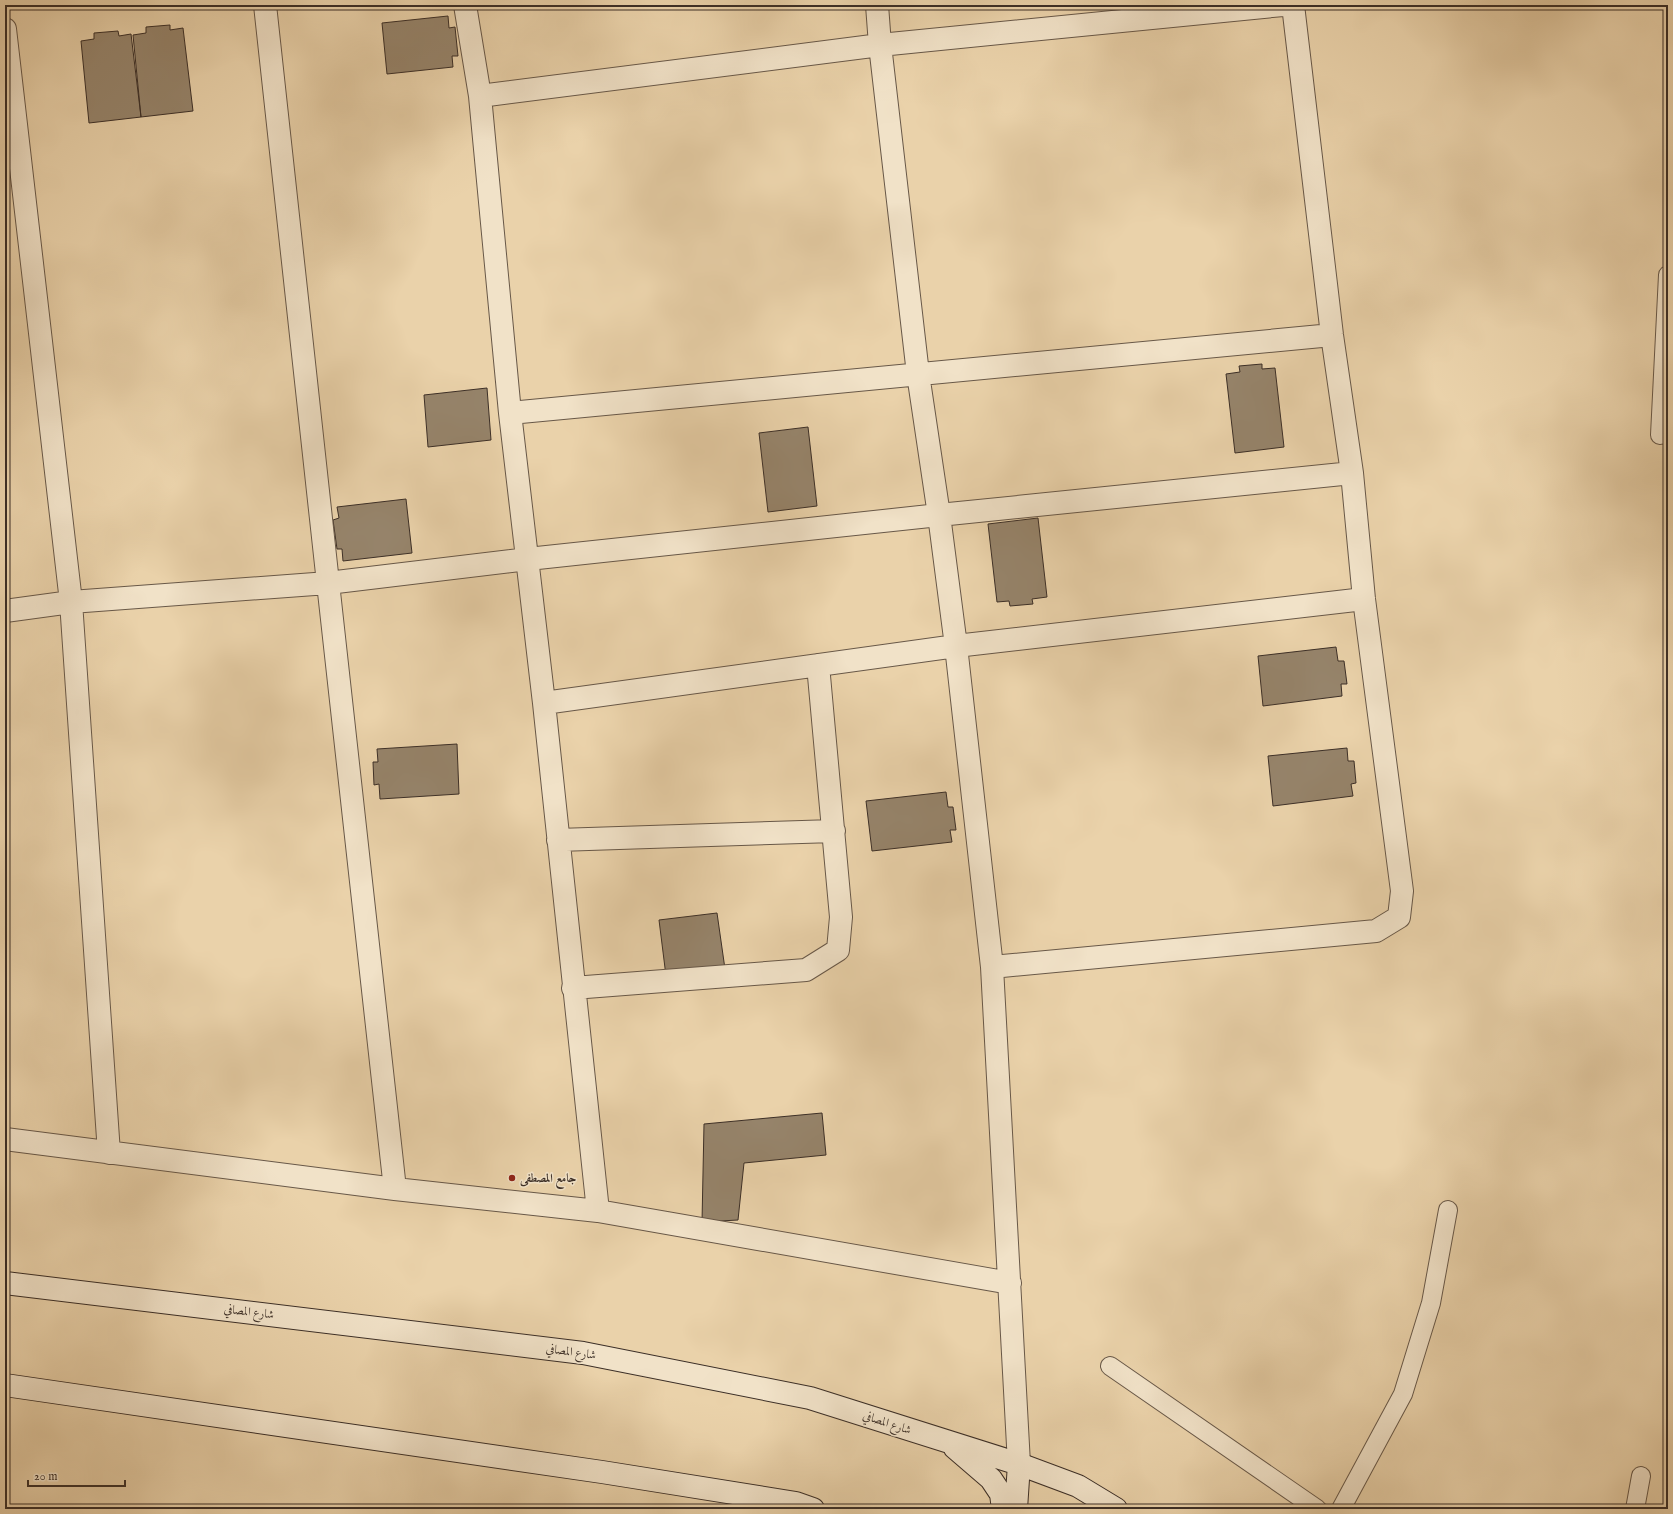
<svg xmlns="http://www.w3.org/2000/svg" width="1673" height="1514" viewBox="0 0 1673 1514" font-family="'IM FELL English',Amiri,serif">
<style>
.building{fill:#96846b;stroke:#3c2f27}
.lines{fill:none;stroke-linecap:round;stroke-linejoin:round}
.service-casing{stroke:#685848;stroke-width:20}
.minor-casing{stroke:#685848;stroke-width:24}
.secondary-casing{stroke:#3c2f27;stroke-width:24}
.service{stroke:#f1e2c8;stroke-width:18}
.minor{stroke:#f1e2c8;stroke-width:22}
.secondary{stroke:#f1e2c8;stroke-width:22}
.poi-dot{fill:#8f2418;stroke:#f1e2c8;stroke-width:1.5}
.labels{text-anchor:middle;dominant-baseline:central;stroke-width:3;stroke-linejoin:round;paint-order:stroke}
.poi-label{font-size:12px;font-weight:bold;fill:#3c2f27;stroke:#f1e2c8;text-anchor:start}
.street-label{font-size:12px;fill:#3c2f27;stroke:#f1e2c8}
</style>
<rect width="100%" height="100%" fill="#ead2aa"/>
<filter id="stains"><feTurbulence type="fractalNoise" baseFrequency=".005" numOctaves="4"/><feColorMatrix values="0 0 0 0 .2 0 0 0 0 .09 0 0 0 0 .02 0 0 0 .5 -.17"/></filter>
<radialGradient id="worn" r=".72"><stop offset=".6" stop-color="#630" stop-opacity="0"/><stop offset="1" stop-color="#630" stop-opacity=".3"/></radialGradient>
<path class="building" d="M448 16 449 28 455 27 458 56H452L453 67 387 74 382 23Z
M170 25V30L183 28 193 111 141 117 133 35 146 33V27Z
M118 31 119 36 131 34 141 117 89 123 81 41 94 39V33Z
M1262 364V369L1275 368 1284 447 1235 453 1226 374 1240 372 1239 366Z
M487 388 491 440 428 447 424 395Z
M808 427 817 506 768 512 759 433Z
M406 499 412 553 343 561 342 549H337L333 520 339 518 337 507Z
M1038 518 1047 597 1032 599 1033 604 1010 606 1009 601 997 602 988 524Z
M1336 647 1338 661H1344L1347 684H1341L1342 696 1263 706 1258 656Z
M457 744 459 794 380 799 379 784 374 785 373 762H378L377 749Z
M1347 748 1348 761H1354L1356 783 1351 784 1353 796 1273 806 1268 756Z
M946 792 948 807H953L956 830H950L952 842 872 851 866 801Z
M717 913 725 969 666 976 659 920Z
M822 1113 826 1155 744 1163 738 1220 702 1222 704 1124Z"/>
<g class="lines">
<defs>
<path id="service" d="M1660 435 1668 275
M1110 1366 1317 1509
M1341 1509 1403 1394 1431 1303 1448 1210
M1635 1509 1641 1476"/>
<path id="minor" d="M265 5 328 583 395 1189
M465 5 480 96 510 413 544 703 598 1211
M877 5 880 45 918 374 939 515 956 646 992 967 1019 1464
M5 29 71 602 109 1153
M480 96 880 45 1283 5
M510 413 1332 335
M5 611 71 602 328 583 528 559 939 515 1352 473
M544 703 956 646 1364 599
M558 840 834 831
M992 967 1376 931 1399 917 1402 891 1364 599 1352 473 1332 335 1293 5
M573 988 806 970 838 950 841 917 818 665
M5 1139 395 1189 598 1211 1010 1283"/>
<path id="secondary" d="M5 1283 583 1353 810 1398 1019 1464 1078 1486 1116 1509
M5 1385 602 1472 796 1503 813 1509
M955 1448 991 1479 1001 1494 1003 1509
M1016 1509 1019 1464"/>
</defs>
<use href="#service" class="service-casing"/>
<use href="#minor" class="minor-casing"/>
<use href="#secondary" class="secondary-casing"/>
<use href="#service" class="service"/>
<use href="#minor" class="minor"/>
<use href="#secondary" class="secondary"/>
</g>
<circle class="poi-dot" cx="512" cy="1178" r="4"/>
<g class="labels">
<g class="poi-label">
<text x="520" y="1178">جامع المصطفى</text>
</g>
<g class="street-label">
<text transform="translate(249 1312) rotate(7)">شارع المصافي</text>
<text transform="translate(571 1352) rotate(8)">شارع المصافي</text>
<text transform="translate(887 1423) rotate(18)">شارع المصافي</text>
</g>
</g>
<rect width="1673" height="1514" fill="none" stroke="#ead2aa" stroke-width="20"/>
<rect x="6" y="6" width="1661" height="1502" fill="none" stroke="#3c2f27" stroke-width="2"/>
<rect x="10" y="10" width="1653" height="1494" fill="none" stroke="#3c2f27"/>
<path d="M28 1480v6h97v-6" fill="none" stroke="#3c2f27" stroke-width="2"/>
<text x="34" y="1480" font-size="12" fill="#3c2f27" stroke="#f1e2c8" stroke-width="3" paint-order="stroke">20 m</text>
<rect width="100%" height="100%" filter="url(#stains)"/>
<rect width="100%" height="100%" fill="url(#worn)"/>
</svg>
